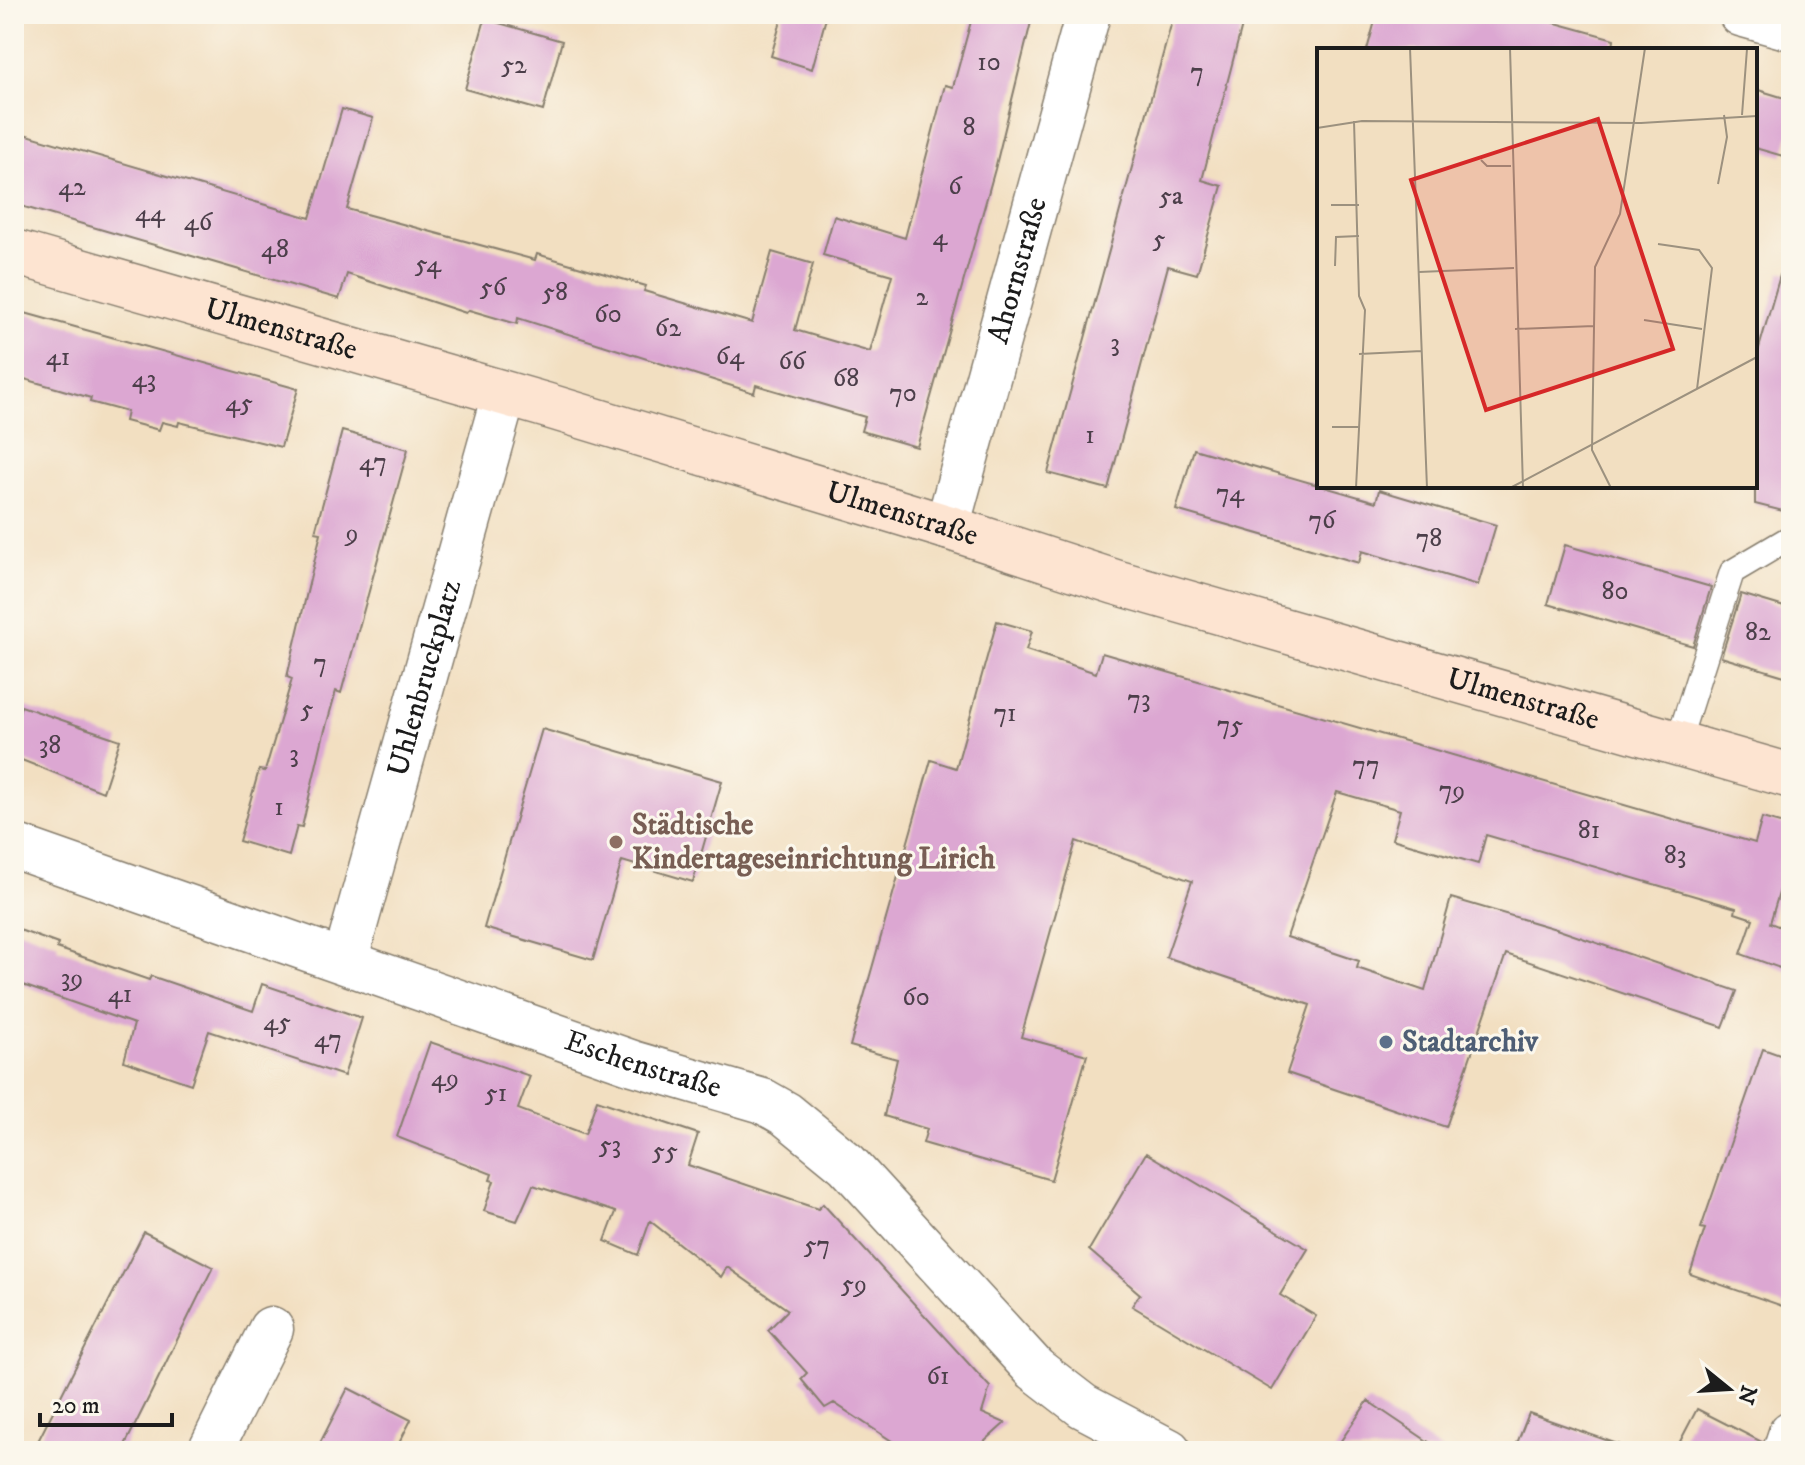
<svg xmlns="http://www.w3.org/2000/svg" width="1805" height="1465" viewBox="0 0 1805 1465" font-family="'IM FELL DW Pica',serif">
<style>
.building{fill:#dca7d2}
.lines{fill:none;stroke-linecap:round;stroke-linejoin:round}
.lane-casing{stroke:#877e6e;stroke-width:27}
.street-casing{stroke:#877e6e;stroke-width:47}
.secondary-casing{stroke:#877e6e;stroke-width:47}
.lane{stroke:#fff;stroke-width:24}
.street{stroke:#fff;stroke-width:44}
.secondary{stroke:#fde4d1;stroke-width:44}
.education-dot{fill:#8d6e63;stroke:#fbf7ec;stroke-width:3}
.service-dot{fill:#5c6f8a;stroke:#fbf7ec;stroke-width:3}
.labels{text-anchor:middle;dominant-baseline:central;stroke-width:6;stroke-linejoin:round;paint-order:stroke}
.number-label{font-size:26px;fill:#4c3f4a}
.street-label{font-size:30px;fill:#1c1c1c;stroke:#fbf7ec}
.education-label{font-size:30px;font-weight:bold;fill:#785e54;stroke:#fbf7ec;text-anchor:start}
.service-label{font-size:30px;font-weight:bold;fill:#4e5e75;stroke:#fbf7ec;text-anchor:start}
.inset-road{fill:none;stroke:#9c917f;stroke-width:2}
.view{fill:#d62828;fill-opacity:0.15;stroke:#d62828;stroke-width:4}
.inset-edge{fill:none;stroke:#1c1c1c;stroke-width:4}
</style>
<rect width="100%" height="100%" fill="#fbf7ec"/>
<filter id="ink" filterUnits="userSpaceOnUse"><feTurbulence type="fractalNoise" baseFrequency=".0125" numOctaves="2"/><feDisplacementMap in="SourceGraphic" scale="16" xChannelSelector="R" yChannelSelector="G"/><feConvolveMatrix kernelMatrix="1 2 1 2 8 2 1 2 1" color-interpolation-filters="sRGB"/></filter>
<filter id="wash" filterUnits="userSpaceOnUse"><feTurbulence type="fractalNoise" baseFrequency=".006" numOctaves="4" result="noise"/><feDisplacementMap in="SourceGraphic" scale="32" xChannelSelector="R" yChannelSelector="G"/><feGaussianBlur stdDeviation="1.8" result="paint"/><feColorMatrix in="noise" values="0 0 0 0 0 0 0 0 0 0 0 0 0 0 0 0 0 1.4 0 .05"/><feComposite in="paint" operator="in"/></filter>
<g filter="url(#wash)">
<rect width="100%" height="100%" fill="#f2dfc1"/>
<g id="blocks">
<path class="building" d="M783 14H827L812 69 771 56Z
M973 14H1033L995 169 917 447 861 431 865 417 756 385 754 393 518 318 517 324 469 310 466 313 347 274 339 299 14 204V131L310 218 342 109 373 118 347 209 535 260 537 254 646 286 644 291 752 323 772 252 813 264 795 330 870 352 892 275 823 255 834 216 905 238 945 85 953 87Z
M1174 14H1245L1202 180 1222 186 1197 274 1168 266 1108 489 1048 473Z
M1377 14H1523L1614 39 1613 50H1367Z
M485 19 562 41 543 111 465 89Z
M1755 89 1791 100V128L1783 156 1755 148Z
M1781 272 1791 273V513L1755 504V362Z
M14 310 298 389 281 447 179 422 178 426 162 422 159 430 125 421 127 412 90 402 91 398 14 376Z
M342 431 408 449 341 693 336 691 323 737 302 827 297 826 289 856 239 841 259 770 265 771 292 679 287 677 321 533 315 532Z
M1194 449 1376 502 1379 490 1496 525 1478 585 1362 551 1359 563 1176 510Z
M1565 545 1711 587 1693 646 1548 604Z
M1741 594 1791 609V678L1721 657Z
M997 621 1032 631 1026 650 1096 673 1102 653 1755 843 1762 818 1791 826V853L1770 923 1791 931V972L1741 954 1753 919 1735 913 1736 908 1486 835 1478 864 1392 839 1400 810 1337 792 1287 937 1359 961 1357 968 1425 991 1451 898 1556 929 1737 991 1723 1027 1506 954 1446 1127 1287 1073 1310 1005 1166 957 1192 881 1076 841 1021 1037 1087 1055 1051 1180 923 1143 927 1129 884 1116 897 1059 850 1046 931 760 956 768Z
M21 706 120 740 103 792 14 757V728Z
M542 729 722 781 693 882 622 861 593 960 484 928Z
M14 928 58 944 57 948 149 980 151 976 253 1011 262 984 362 1018 344 1076 209 1031 191 1084 124 1061 134 1024 14 982Z
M430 1042 530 1076 518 1109 585 1134 597 1100 698 1134 688 1165 818 1209 823 1204 990 1387 982 1413 1005 1423 974 1451H907L834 1403 825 1408 801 1379 807 1373 768 1330 788 1310 727 1267 721 1277 650 1221 638 1255 605 1241 616 1212 533 1185 517 1221 484 1211 494 1181 490 1180 492 1174 397 1137Z
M1763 1049 1791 1059V1309L1690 1274 1705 1229 1701 1228Z
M1146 1153 1308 1249 1280 1295 1316 1316 1272 1390 1132 1306 1140 1294 1089 1250Z
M144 1232 213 1267 151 1393 122 1451H33Z
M348 1388 411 1420 395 1451H316Z
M1368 1401 1442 1451H1334Z
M1697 1409 1762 1442 1761 1451H1675Z
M1529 1413 1623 1446 1622 1451H1514Z"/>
</g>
</g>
<g filter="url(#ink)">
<use href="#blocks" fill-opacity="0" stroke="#877e6e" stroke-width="2"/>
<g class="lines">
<defs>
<path id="lane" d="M1678 742 1732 572 1788 539"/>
<g id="street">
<path d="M1741 14 1791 28"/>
<path id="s1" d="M947 527 1088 14"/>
<path id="s2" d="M14 846 633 1063 763 1101 786 1114 847 1164 1035 1369 1083 1406 1169 1451"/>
<path id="s3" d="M345 961 504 395"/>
<path d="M210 1451 271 1329"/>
<path d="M1785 1451 1791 1433"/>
</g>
<g id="secondary">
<path id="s4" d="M14 252 545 405 947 527 1115 582 1791 776"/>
</g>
</defs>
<use href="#lane" class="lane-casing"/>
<use href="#street" class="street-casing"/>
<use href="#secondary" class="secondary-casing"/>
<use href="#lane" class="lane"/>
<use href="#street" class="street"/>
<use href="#secondary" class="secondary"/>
</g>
</g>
<circle class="education-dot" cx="616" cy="842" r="8"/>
<circle class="service-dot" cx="1386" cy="1042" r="8"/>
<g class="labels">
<g class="number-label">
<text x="989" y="62">10</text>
<text x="514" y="65">52</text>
<text x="1197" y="72">7</text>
<text x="969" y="127">8</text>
<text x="955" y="186">6</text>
<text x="72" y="187">42</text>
<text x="1171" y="196">5a</text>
<text x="150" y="213">44</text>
<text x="198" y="222">46</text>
<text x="940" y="237">4</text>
<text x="1159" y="239">5</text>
<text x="275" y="249">48</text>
<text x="428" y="264">54</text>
<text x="493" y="287">56</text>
<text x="555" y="292">58</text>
<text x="922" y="297">2</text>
<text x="608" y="314">60</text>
<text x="668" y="328">62</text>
<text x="1115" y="343">3</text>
<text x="730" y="356">64</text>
<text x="58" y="357">41</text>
<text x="792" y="361">66</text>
<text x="846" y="378">68</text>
<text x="144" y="379">43</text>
<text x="903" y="393">70</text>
<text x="239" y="403">45</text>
<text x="1090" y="435">1</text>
<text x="373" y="462">47</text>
<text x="1230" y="493">74</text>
<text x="1322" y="520">76</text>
<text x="352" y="533">9</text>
<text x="1429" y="538">78</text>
<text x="1615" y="591">80</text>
<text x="1758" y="632">82</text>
<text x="320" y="663">7</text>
<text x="1139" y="699">73</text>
<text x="307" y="709">5</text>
<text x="1005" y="713">71</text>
<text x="1230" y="725">75</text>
<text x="50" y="745">38</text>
<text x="294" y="754">3</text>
<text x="1366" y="765">77</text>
<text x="1452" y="790">79</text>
<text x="279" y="807">1</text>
<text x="1589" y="830">81</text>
<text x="1675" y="855">83</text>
<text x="72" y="978">39</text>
<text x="120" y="994">41</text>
<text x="916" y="997">60</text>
<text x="277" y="1022">45</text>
<text x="328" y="1039">47</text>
<text x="445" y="1078">49</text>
<text x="496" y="1093">51</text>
<text x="610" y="1145">53</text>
<text x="665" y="1151">55</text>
<text x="817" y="1245">57</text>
<text x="854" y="1284">59</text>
<text x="938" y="1376">61</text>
</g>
<g class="street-label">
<text stroke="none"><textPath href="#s1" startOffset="266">Ahornstraße</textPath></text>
<text stroke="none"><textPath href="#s4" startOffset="278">Ulmenstraße</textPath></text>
<text stroke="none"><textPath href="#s4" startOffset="926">Ulmenstraße</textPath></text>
<text stroke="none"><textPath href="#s3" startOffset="294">Uhlenbruckplatz</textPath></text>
<text stroke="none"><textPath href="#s4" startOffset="1574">Ulmenstraße</textPath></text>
<text stroke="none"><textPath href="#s2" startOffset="666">Eschenstraße</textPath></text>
</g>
<g class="education-label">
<text x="632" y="825">Städtische<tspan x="632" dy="34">Kindertageseinrichtung Lirich</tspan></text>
</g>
<g class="service-label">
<text x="1402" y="1042">Stadtarchiv</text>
</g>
</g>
<g transform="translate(1317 48)">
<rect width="440" height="440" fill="#f2dfc1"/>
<path class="inset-road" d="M93 0 110 440M193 0 206 440M425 67 430 1M37 73 42 248 48 262 39 440M0 80 45 73 324 75 440 68M164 112 170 118H194M401 136 410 89 407 67M14 157H42M341 196 382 202 395 220 380 341M18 218 19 189 42 188M102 224 197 220M327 272 385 281M198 281 277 278M42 306 105 303M15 379H42M193 440 440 309M294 440 275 402 278 219 303 166 328 0"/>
<path class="view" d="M281 71 356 301 169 362 94 132Z"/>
<rect width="440" height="440" class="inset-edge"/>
</g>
<rect width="1805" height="1465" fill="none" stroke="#fbf7ec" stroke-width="48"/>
<g transform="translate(1729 1389) rotate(108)" stroke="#fbf7ec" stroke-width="6" paint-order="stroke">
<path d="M0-6L14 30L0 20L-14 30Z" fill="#1c1c1c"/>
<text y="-12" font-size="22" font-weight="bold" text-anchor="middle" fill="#1c1c1c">N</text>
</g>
<path d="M40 1413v12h132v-12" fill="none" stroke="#1c1c1c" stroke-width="4"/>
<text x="52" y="1413" font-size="24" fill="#1c1c1c" stroke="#fbf7ec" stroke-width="6" paint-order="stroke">20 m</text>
</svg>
